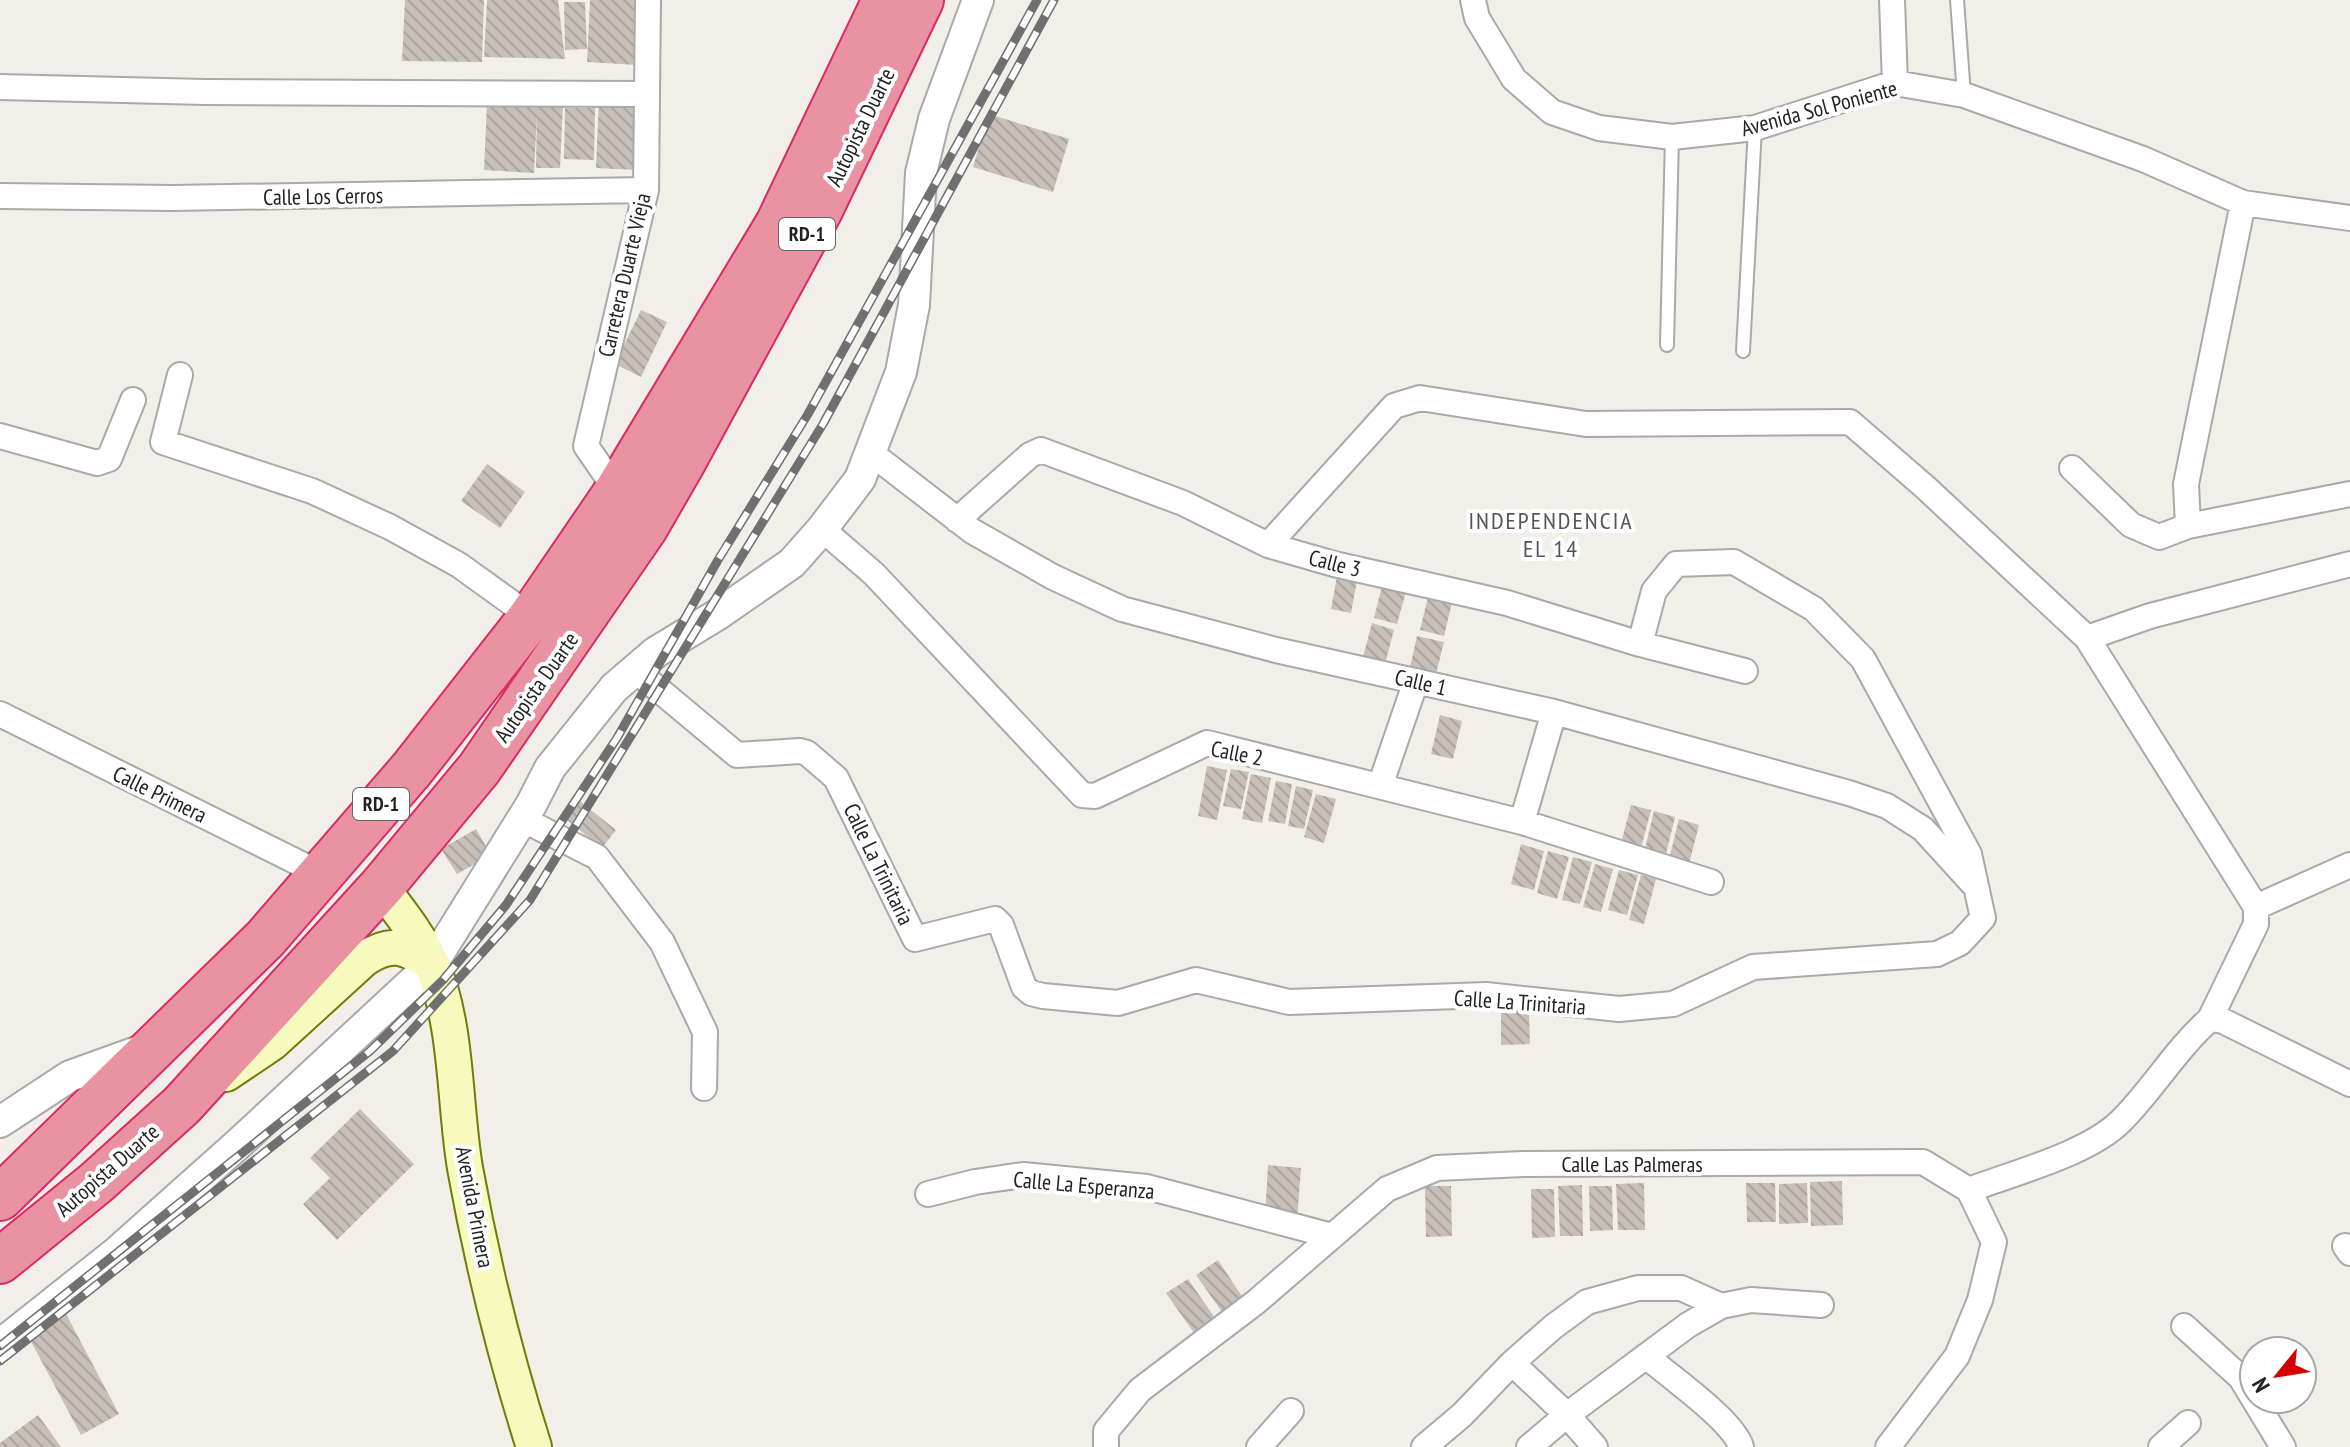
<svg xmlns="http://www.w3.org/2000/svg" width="2350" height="1447" viewBox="0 0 2350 1447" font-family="'PT Sans Narrow',sans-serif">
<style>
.building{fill:url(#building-back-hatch)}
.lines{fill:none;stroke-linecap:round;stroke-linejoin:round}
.service-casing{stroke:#a9a9a9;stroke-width:16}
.minor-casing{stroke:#a9a9a9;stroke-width:28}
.tertiary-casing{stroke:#a9a9a9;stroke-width:34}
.secondary-casing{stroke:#707d05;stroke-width:38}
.motorway-casing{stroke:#dc2a67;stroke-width:48}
.service{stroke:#fff;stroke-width:12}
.minor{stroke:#fff;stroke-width:24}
.tertiary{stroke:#fff;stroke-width:30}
.secondary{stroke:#f7fabf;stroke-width:34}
.motorway{stroke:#e892a2;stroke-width:44}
.rail-casing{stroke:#707070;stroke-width:9}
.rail{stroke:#fff;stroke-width:6;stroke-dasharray:18;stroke-linecap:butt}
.labels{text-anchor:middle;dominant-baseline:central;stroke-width:8;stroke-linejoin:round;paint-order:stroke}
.shield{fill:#fff;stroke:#646464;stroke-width:2}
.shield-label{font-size:20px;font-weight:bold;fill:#222}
.street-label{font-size:22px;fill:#222;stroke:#fff}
.neighbourhood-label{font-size:24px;letter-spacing:2px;fill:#555;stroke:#fff}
</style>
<defs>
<pattern id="building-back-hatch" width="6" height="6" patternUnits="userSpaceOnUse" patternTransform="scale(2)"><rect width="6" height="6" fill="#c7bfb8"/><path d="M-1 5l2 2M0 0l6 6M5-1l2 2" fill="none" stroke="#aba49e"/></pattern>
</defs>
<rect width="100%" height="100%" fill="#f2efe9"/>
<path class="building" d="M405 0H484L482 62 402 61Z
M487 0H558L565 59 484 57Z
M590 0H642L638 65 587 62Z
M564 2H585L587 49 565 50Z
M599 98 641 101 638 170 596 168Z
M487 103 563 104 560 168H536L537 113 534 173 484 170Z
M565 108H595L594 160 564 159Z
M989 114 1069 139 1053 192 973 167Z
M641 310 667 322 641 377 615 364Z
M487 464 525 492 500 528 461 501Z
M1338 571 1358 575 1351 613 1331 609Z
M1383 582 1407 588 1397 624 1374 618Z
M1428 597 1452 603 1444 636 1420 630Z
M1372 623 1394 630 1385 664 1363 657Z
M1417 636 1444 642 1435 678 1409 672Z
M1440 715 1462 721 1453 759 1431 754Z
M1207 766 1227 770 1217 820 1198 816Z
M1231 769 1249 772 1241 809 1223 806Z
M1251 774 1271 778 1262 823 1242 819Z
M1276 781 1292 784 1285 824 1268 821Z
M1296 786 1313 790 1304 829 1288 826Z
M1316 794 1336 799 1324 843 1304 837Z
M576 798 616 830 602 848 562 816Z
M1631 805 1651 810 1639 856 1619 851Z
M1654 811 1675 817 1664 862 1643 857Z
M1679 819 1699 825 1688 868 1668 863Z
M476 829 491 855 457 874 441 849Z
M1521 844 1544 851 1534 890 1511 884Z
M1548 851 1569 857 1557 899 1537 893Z
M1573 857 1592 862 1580 904 1562 900Z
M1595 864 1613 869 1601 912 1583 907Z
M1619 870 1638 875 1627 915 1608 910Z
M1641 875 1656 879 1644 924 1629 920Z
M1529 1012 1530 1044 1501 1045V1013Z
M360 1109 414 1164 337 1240 303 1204 330 1178 310 1158Z
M1268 1165 1301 1168 1297 1220 1265 1217Z
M1842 1181 1843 1225 1811 1226 1810 1182Z
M1644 1183 1645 1230H1618L1616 1184Z
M1746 1183H1775L1776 1222H1747Z
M1807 1183 1808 1223 1779 1224V1184Z
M1582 1185 1583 1236H1560L1558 1186Z
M1425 1186H1451L1452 1236 1426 1237Z
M1589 1186H1612L1613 1230 1590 1231Z
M1531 1189H1554L1555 1237 1532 1238Z
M1218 1260 1243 1298 1222 1312 1196 1275Z
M1188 1279 1215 1318 1194 1333 1166 1293Z
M66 1314 119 1414 81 1435 27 1334Z
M38 1415 61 1447H0V1443Z"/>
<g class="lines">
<defs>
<path id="service" d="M1957 0 1964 95
M1667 345 1672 137
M1743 351 1755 128"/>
<path id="minor" d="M1473 0 1477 18 1514 79 1552 112 1599 128 1672 137 1755 128 1895 83 1964 95 2143 159 2243 203 2350 218
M1892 0 1895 83
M0 87 205 92 645 94
M0 196 173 198 646 190
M180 375 163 442 312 491 390 527 459 565 531 617
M0 436 97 463 109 459 133 400
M871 453 972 531 1053 577 1122 609 1276 650 1554 712 1849 793 1887 806 1923 829 1975 886
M2072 468 2131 525 2159 537 2188 526 2350 494
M617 491 586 446 646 190 648 0
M957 520 1030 455 1041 450 1183 503 1268 545 1334 564 1507 603 1640 644 1745 671
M2188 526 2186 484 2243 203
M822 529 874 574 1082 795 1095 796 1207 743 1522 822 1711 882
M1268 545 1394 406 1420 398 1586 424 1850 422 1925 487 2087 638 2150 616 2350 564
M2087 638 2256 907V924L2210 1019
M634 669 737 755 800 751 807 753 836 778 915 939 995 919 1001 925 1024 987 1031 993 1043 996 1118 1003 1196 980 1289 1002 1486 995 1619 1009 1673 1004 1753 967 1937 954 1960 943 1983 918 1969 854 1863 659 1814 609 1734 562 1676 564 1654 591 1640 644
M0 714 321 874
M1380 786 1416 681
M522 819 597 857 662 942 705 1032 704 1088
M1522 822 1554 712
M2256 907 2350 865
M1969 1190C2013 1173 2088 1154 2121 1121 2153 1089 2176 1049 2210 1019L2223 1021 2350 1084
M928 1194 975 1182 1023 1175 1147 1187 1332 1236
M2345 1246 2350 1253
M2184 1326 2241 1378 2283 1447
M1646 1356C1669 1376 1734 1421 1741 1447
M1512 1363 1567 1415 1595 1447
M1106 1447V1431L1140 1390 1256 1302 1387 1189 1437 1168 1523 1164 1923 1162 1969 1190 1994 1242 1980 1300 1957 1356 1888 1447
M1259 1447 1291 1411
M1424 1447 1462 1415 1512 1363 1553 1327 1587 1302 1638 1288H1681L1721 1306
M1529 1447 1567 1415 1688 1325 1721 1306 1751 1300 1821 1305
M2161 1447 2188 1423"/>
<path id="tertiary" d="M0 1122 70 1076 145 1049
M0 1345 117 1252 237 1145 432 964 531 805 550 768 614 688 656 652 717 615 792 563 822 529 860 479 901 372 914 305 921 173 934 119 978 0"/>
<path id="secondary" d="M381 887C399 911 419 935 431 963 458 1025 454 1103 465 1168 482 1262 505 1356 534 1447
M226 1074 272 1043 364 959C392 940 406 947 432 964"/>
<path id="motorway" d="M0 1198 265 939 412 769 531 617 617 491 778 224 885 0
M0 1261 97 1182 182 1105 381 887 479 769 645 528 683 462 820 210 921 0"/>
</defs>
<use href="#service" class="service-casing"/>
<use href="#minor" class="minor-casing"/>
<use href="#tertiary" class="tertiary-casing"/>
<use href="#secondary" class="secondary-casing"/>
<use href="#motorway" class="motorway-casing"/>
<use href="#service" class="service"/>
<use href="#minor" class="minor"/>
<use href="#tertiary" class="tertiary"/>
<use href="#secondary" class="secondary"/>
<use href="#motorway" class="motorway"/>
<defs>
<path id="rail" d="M0 1346 370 1051 443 980 506 905 617 738 718 560 808 414 1037 0
M0 1361 393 1051 530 900 823 424 1054 0"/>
</defs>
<use href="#rail" class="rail-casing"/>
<use href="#rail" class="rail"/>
</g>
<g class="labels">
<g class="shield">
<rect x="779" y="218" width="56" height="32" rx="6"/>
<rect x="353" y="788" width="56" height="32" rx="6"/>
</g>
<g class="shield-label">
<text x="807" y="234">RD-1</text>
<text x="381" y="804">RD-1</text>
</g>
<g class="street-label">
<text transform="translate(1819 108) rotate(-15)">Avenida Sol Poniente</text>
<text transform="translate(860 127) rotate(-64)">Autopista Duarte</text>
<text transform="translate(323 196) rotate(-1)">Calle Los Cerros</text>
<text transform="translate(624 275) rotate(-77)">Carretera Duarte Vieja</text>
<text transform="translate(1335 563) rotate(14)">Calle 3</text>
<text transform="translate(1421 682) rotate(13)">Calle 1</text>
<text transform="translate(536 687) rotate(-55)">Autopista Duarte</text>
<text transform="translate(1237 753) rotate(11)">Calle 2</text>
<text transform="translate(160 794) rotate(26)">Calle Primera</text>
<text transform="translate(879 864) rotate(64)">Calle La Trinitaria</text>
<text transform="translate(1520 1002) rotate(4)">Calle La Trinitaria</text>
<text x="1632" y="1164">Calle Las Palmeras</text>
<text transform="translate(107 1170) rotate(-41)">Autopista Duarte</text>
<text transform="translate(1084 1185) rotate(5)">Calle La Esperanza</text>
<text transform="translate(475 1207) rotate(79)">Avenida Primera</text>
</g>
<g class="neighbourhood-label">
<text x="1551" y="520">INDEPENDENCIA<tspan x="1551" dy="28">EL 14</tspan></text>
</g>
</g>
<g transform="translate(2278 1375) rotate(240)"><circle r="38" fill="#ffffff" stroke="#a7a7a7" stroke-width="2"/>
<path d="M0-6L14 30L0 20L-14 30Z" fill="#d40000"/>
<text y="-12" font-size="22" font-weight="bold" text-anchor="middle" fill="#222222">N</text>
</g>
</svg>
